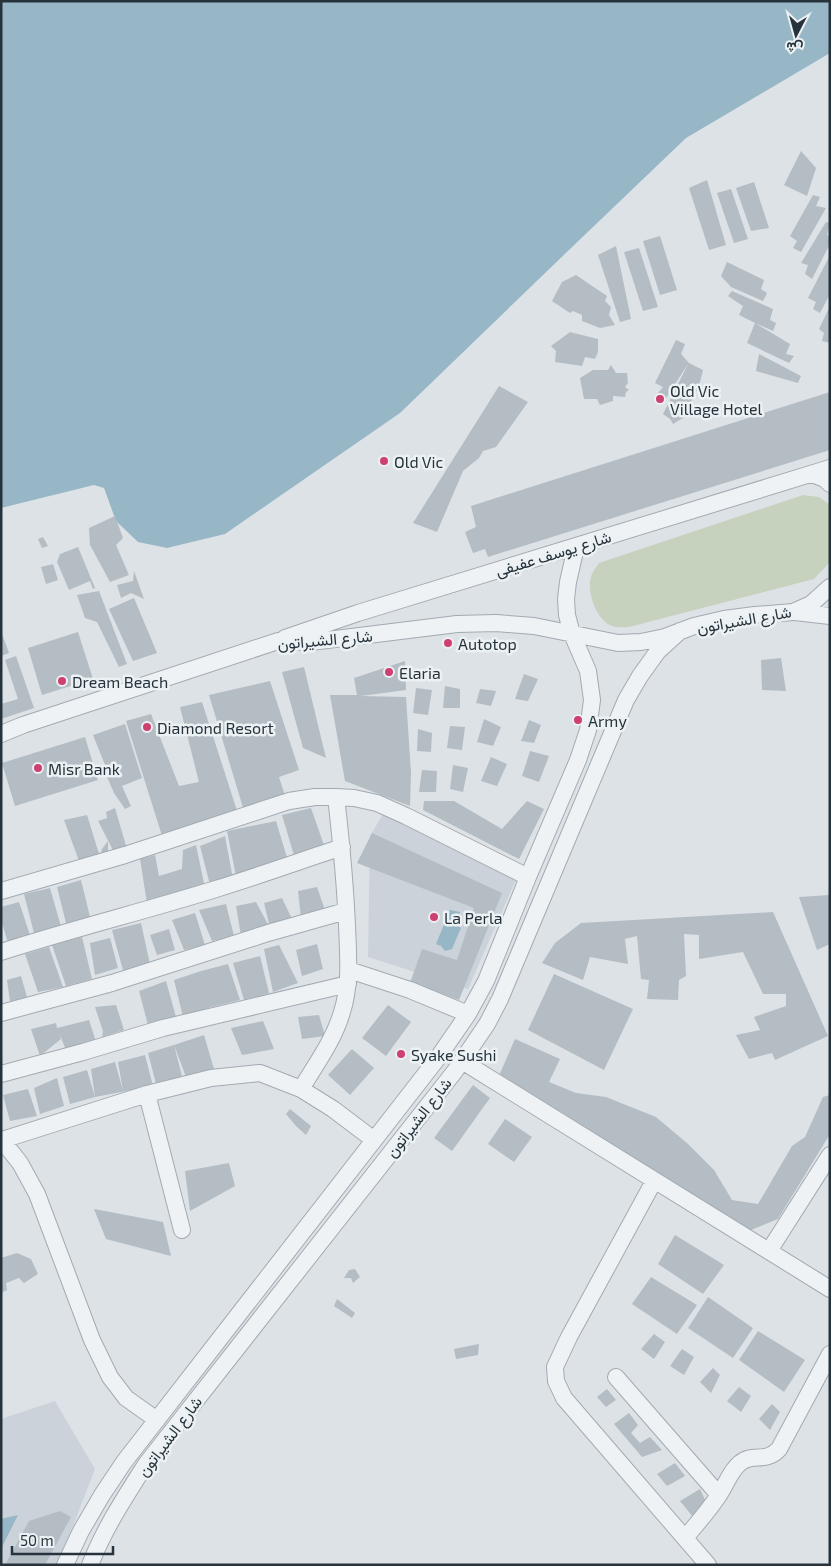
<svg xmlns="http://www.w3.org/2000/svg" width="831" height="1566" viewBox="0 0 831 1566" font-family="'Exo 2',Vazirmatn,sans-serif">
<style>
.built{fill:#cbd2d9}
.green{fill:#c6d1be}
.water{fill:#97b7c7}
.building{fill:#b4bdc3}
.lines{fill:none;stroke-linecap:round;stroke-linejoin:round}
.minor-casing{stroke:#a2aab1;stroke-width:18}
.minor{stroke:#eff2f5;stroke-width:16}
.poi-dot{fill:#cd4070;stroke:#ecf1f4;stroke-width:2}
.labels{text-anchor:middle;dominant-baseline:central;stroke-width:5;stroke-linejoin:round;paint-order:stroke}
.poi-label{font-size:16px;fill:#26333d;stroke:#ecf1f4;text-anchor:start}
.street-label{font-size:16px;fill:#26333d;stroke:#ecf1f4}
</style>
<rect width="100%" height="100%" fill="#dde2e7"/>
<path class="built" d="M383 814 517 877 468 989 368 957 370 836Z
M55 1401 95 1469 58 1565H1V1419Z"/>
<path class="green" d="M803 495 819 497 830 505V562L814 579 629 627C624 627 617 628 612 626 597 621 586 592 591 577 592 572 596 568 599 563Z"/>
<path class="water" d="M1 1H830V53L686 138 570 249 400 413 225 534 167 548 138 542 116 521 104 488 94 485 1 508Z
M450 910 460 912 456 923 461 928 452 949 445 951 441 946 436 944Z
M18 1515 2 1547 1 1519Z"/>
<path class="building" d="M801 151 816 168 807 196 784 185Z
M707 180 726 245 709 250 689 188Z
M754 182 769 228 751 231 736 188Z
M731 189 748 239 734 243 717 193Z
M813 195 820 197 816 206 826 208 801 252 793 248 797 241 790 236Z
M826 222 830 223 827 235 830 236V244L812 279 805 274 808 265 801 263Z
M660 236 677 290 660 295 643 241Z
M616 246 631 319 620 322 598 255Z
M639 248 658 307 643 311 624 252Z
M830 255V294L820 313 813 309 816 302 808 298Z
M727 262 764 280 761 289 767 293 763 301 731 287 721 276Z
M576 275 607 296 605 301 611 307 609 315 615 325 600 328 582 321V315L573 311 570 313 552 301 562 282Z
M732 291 773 309 770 320 776 323 773 331 755 323 790 344 786 354 794 356 789 363 747 343 755 323 739 315 743 306 728 296Z
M830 306V343L822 341 824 333 819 329Z
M570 332 598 339V352L595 359 585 357 582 366 555 362 556 351 551 346Z
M676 340 685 344 681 354 689 363 703 370 699 386 683 418 673 424 670 419 663 414 688 364 666 398 658 393 663 387 655 383Z
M759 354 801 376 798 383 756 371Z
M611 365 616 373H627L628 383 625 387 629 390 626 392 625 397 613 396V401L600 405 597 399H584L580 378 593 370H608Z
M499 386 528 402 496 447 483 451 479 458 463 471 437 532 413 523Z
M830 392V450L488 557 485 549 473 553 465 532 476 527 471 506Z
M115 516 123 538 116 545 129 575 110 582 90 545 89 528Z
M43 537 48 546 42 548 38 539Z
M78 547 95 588 93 589 90 581 69 590 57 562 60 554Z
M53 564 58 580 46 584 41 567Z
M134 571 144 599 131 593 121 598 117 585 133 581Z
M99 591 127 664 119 667 97 622 85 618 77 595Z
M134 598 157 653 133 661 109 609Z
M1 631 9 653 1 656Z
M78 632 93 679 42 695 28 648Z
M16 656 34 708 1 719V704L18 699 5 660Z
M781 658 786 691 762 690 761 660Z
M405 661 406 690 361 696 406 697 411 773 410 806 345 781 330 695H357L354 678Z
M304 667 326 758 303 748 282 672Z
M524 674 538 679 528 701 515 699Z
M270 681 299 770 279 777 285 796 244 811 209 695Z
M445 686 460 689V708H443Z
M416 688 432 690 428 715 413 713Z
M480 689 496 691 491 706 476 703Z
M202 702 239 817 163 839 126 721 151 714 179 786 199 782 180 707Z
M484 719 501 727 493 746 477 742Z
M529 720 541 725 534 743 521 741Z
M125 724 142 778 122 786 131 806 125 809 114 793 104 770 105 765 93 735Z
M450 726 465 727 462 750 447 748Z
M418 729 432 733 431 752 417 751Z
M85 737 98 780 15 806 2 763Z
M530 751 549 756 539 782 522 776Z
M491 757 507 764 497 786 481 781Z
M453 765 468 768 463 792 450 789Z
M422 770 437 771 436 792H419Z
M424 801H454L502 829 527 801 544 809 519 859 423 810Z
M115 808 127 849 115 854 98 821 107 818 106 812Z
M311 808 325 848 295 859 282 815Z
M87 815 100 857 79 861 64 820Z
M276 821 288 861 236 876 227 831Z
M372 833 502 893 459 1000 410 983 422 949 457 960 474 908 357 863Z
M225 836 233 879 210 885 200 846Z
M108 841V855L100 857 102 849Z
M196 845 205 888 147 903 140 859 155 855 159 876 182 869 183 850Z
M81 880 91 921 67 927 57 887Z
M317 887 325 910 301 918 298 891Z
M50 888 62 930 35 937 24 894Z
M830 895V944L817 950 799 897Z
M282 898 292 919 270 928 264 903Z
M19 902 31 938 8 943 1 919V907Z
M256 902 270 928 241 936 236 906Z
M226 904 234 936 212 941 199 910Z
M773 912 828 1036 775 1060 772 1053 749 1059 736 1035 760 1030 754 1017 786 1006V994H763L743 952 699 959V935L684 934 686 976 679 980 678 1000 647 999 649 980 641 979 637 936 625 939 628 964 590 957 583 980 542 963 555 943 581 923Z
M195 913 205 945 184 950 172 920Z
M141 923 150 964 124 974 112 930Z
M169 929 175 950 157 955 150 935Z
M82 937 92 979 66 986 52 945Z
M110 938 118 968 95 975 90 943Z
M317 944 323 969 302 976 296 950Z
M279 945 298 983 273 992 264 949Z
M49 947 63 987 38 992 25 954Z
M260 956 269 993 244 1000 233 963Z
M228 964 240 1000 211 1007 183 1017 174 980 201 971Z
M554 974 633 1009 604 1070 528 1030Z
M21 976 27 997 10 1002 7 980Z
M166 981 176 1017 148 1025 139 991Z
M116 1005 124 1030 102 1037 103 1031 95 1007Z
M388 1005 411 1022 386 1056 362 1038Z
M319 1015 325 1036 302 1039 298 1017Z
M89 1020 98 1048 68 1056 59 1032 61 1039 40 1056 31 1029 56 1023 57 1028Z
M263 1021 274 1049 242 1055 231 1028Z
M204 1035 214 1069 186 1077 174 1045Z
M515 1039 560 1059 549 1082 576 1093 606 1097 656 1117 688 1144 714 1170 732 1200 758 1204 792 1146 805 1137 823 1097 830 1095V1134L778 1219 746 1232 566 1121 568 1116 498 1078Z
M174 1045 182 1076 156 1084 148 1053Z
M352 1049 374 1068 350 1095 328 1075Z
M145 1055 153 1086 95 1097 91 1069 115 1062 123 1091 118 1062Z
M87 1070 95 1097 70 1104 63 1077Z
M57 1078 64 1106 40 1114 34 1088Z
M473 1085 490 1098 452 1151 434 1138Z
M28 1089 37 1116 10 1121 3 1095Z
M290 1109 311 1126 306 1135 296 1126 286 1114Z
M505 1119 532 1137 514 1162 488 1144Z
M229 1163 235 1186 190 1211 185 1171Z
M94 1209 163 1222 171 1256 106 1239Z
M675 1235 724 1265 703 1294 658 1264Z
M17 1253 31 1259 38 1274 24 1283 19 1278 6 1283 7 1290 1 1293V1258Z
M355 1269 360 1277 353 1283 351 1278H344L349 1270Z
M651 1277 697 1305 677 1334 632 1304Z
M708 1297 753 1328 733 1358 688 1328Z
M337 1299 355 1313 352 1318 334 1306Z
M758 1331 805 1360 784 1392 739 1360Z
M654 1334 665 1342 654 1359 641 1349Z
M479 1344 478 1355 456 1359 454 1349Z
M682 1349 694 1357 684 1375 670 1366Z
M713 1368 720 1375 711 1393 700 1382Z
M739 1387 751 1396 741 1412 727 1401Z
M607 1389 616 1400 606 1407 597 1397Z
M772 1404 780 1412 770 1430 759 1419Z
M629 1413 638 1425 631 1433 640 1443 650 1437 662 1450 642 1457 614 1424Z
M675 1463 685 1476 667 1486 657 1474Z
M700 1489 706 1502 697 1509 699 1514 693 1517 680 1501Z
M60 1511 71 1517 45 1565H5L29 1521Z"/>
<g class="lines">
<defs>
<path id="minor" d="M812 474 825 479 830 484
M795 612 830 616
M285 638 358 613 830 468
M1 734 23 725 278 641 311 642 457 624 496 623 534 626 618 643 641 642 665 637 694 626 724 619 755 615 793 612 811 604 830 587
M1 891 125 855 289 801 315 797H336L354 798 377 803 406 816 528 877
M1 952C72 929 145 911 216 889 258 876 300 861 342 847
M349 970 410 990 468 1014
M1 1013 112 983 268 933 346 911
M462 1061 830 1289
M1 1074 83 1052 163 1028 348 984
M301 1089C316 1064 334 1040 342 1012 351 984 348 955 347 925 345 882 341 840 336 797
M147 1094 182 1230
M1 1139 20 1163 37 1194 92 1340 110 1377 126 1398 157 1420
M2 1140 147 1094 211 1078 260 1073 301 1089 333 1109 374 1140
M654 1181 569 1337 555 1367 556 1381 564 1398 708 1565
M769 1251 830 1155
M616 1377 719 1495
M685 1538C697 1524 709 1510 719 1495 726 1485 730 1471 740 1463 753 1452 765 1464 779 1449L830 1354
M65 1565 81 1531 102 1495 124 1462 437 1059 468 1014 486 981 528 877 578 760 588 730 592 700 588 671 572 634 567 615 566 599 568 582 576 547
M90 1565C104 1529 125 1497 146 1464L455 1071 487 1024 500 999 626 700 640 676 658 651 680 631"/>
</defs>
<use href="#minor" class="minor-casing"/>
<use href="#minor" class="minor"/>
</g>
<g class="poi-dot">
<circle cx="660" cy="399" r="5"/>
<circle cx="384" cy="461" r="5"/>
<circle cx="448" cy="643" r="5"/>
<circle cx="389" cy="672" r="5"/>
<circle cx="62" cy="681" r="5"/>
<circle cx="578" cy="720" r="5"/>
<circle cx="147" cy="727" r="5"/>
<circle cx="38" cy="768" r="5"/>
<circle cx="434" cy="917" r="5"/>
<circle cx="401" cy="1054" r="5"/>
</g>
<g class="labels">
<g class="poi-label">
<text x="670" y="390">Old Vic<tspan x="670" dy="18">Village Hotel</tspan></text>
<text x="394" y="461">Old Vic</text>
<text x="458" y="643">Autotop</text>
<text x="399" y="672">Elaria</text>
<text x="72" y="681">Dream Beach</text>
<text x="588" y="720">Army</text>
<text x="157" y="727">Diamond Resort</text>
<text x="48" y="768">Misr Bank</text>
<text x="444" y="917">La Perla</text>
<text x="411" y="1054">Syake Sushi</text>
</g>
<g class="street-label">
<text transform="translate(553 553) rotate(-17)">شارع يوسف عفيفى</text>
<text transform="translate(744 619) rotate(-10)">شارع الشيراتون</text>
<text transform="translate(325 639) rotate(-5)">شارع الشيراتون</text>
<text transform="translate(418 1117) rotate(-52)">شارع الشيراتون</text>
<text transform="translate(169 1436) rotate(-53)">شارع الشيراتون</text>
</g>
</g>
<rect width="831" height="1566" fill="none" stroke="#26333d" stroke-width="5"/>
<g transform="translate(796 35) rotate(186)" stroke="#ecf1f4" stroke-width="4" paint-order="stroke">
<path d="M0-4L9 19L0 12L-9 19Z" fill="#26333d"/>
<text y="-8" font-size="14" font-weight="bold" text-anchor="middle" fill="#26333d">ش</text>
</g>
<path d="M12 1546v8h101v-8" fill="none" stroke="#26333d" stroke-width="2.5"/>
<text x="20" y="1546" font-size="15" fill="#26333d" stroke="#ecf1f4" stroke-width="4" paint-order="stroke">50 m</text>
</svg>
